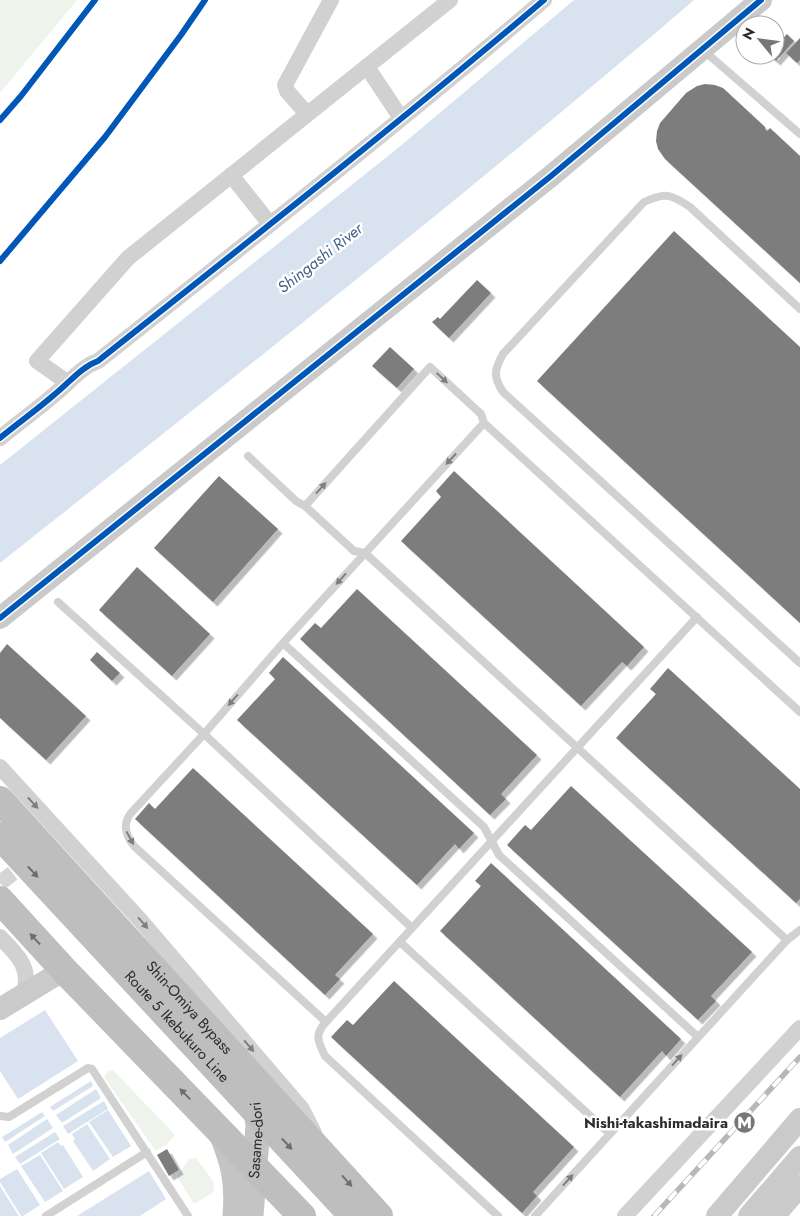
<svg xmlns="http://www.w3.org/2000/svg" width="800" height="1216" viewBox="0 0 800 1216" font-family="Jost,sans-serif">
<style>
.green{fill:#eef3eb}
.water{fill:#d8e3ef}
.building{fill:#7d7d7d;filter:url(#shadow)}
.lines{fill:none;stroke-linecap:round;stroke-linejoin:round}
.street-tunnel{stroke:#d5d5d5;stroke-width:16;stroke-dasharray:16 8;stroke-linecap:butt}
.lane{stroke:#d1d1d1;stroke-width:8}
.street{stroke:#d1d1d1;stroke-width:16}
.secondary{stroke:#cacaca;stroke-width:22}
.primary{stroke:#c4c4c4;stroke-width:25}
.highway{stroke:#bebebe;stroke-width:28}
.rail-casing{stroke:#b8b8b8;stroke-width:5.5}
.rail{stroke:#fff;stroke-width:4;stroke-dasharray:11;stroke-linecap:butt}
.highway-bridge{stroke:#bebebe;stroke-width:28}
.cycleway-casing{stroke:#fff;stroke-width:9}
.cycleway{stroke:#0057b8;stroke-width:6}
.oneway{fill:#7e7e7e}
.oneway2{fill:#6e6e6e}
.labels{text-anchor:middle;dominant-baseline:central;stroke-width:5;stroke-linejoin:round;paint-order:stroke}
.street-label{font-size:15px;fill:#2c2c2c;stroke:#fff}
.poi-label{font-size:15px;font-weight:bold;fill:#2c2c2c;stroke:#fff;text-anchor:end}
.water-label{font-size:16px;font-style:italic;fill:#416388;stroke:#fff}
</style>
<defs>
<filter id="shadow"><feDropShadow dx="4.5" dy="4.5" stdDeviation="0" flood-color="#0004"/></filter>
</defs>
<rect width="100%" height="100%" fill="#fff"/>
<path class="green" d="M0 0H77L0 93Z
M113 1070 175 1135 166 1145 156 1151 104 1077 108 1071Z
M196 1158 213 1181 214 1192 194 1204 177 1177 189 1159Z"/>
<path class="water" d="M574 0H694C468 194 233 378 0 563V465L398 148Z
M45 1010 78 1061 18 1099 0 1071V1038Z
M91 1081 93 1086 53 1111 50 1107Z
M96 1089 101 1098 62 1123 56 1115Z
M104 1101 108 1109 68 1134 63 1126Z
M108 1110 131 1146 113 1157 89 1122Z
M42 1112 45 1116 5 1142 2 1137Z
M47 1119 53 1128 13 1154 8 1145Z
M87 1124 110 1159 93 1171 73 1141 75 1139 72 1134Z
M55 1132 60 1139 20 1164 15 1157Z
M58 1142 61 1146 63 1145 83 1177 64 1189 41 1153Z
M40 1155 63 1191 45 1202 21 1166Z
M17 1169 40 1205 23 1216H21L0 1182V1179Z
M149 1171 166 1199 140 1216H77Z
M0 1186 19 1216H0Z"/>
<path class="building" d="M787 34 794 41 776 61 769 55H775V47Z
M800 38V60L797 63 786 53Z
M705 84 715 85 723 88 765 127V129L767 131 770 128 800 156V283L665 159 658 149 656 141 657 131 660 123 686 93 697 86Z
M674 231 800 347V623L537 381Z
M477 280 491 293 449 338 432 322 438 317 440 319Z
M390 347 414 369 397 388 372 366Z
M454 471 644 647 627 666 622 662 581 706 401 541 441 497 436 491Z
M219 476 278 529 213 602 154 548Z
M137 567 210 634 172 676 99 610Z
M357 589 537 755 501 794 506 799 490 815 300 639 315 623 321 628Z
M7 644 86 716 46 760 0 718V653Z
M97 652 120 673 112 681 90 660Z
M283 657 474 833 459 849 455 844 417 885 237 720 275 679 269 673Z
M668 668 800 789V899L796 903 616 738 656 694 650 689Z
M193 768 373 934 335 975 340 979 325 995 135 819 149 803 155 809Z
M571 786 752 952 711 996 716 1001 698 1020 507 845 525 825 531 830Z
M491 863 681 1039 666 1056 662 1051 620 1097 440 931 481 886 475 881Z
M394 981 574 1147 533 1192 537 1196 522 1213 331 1037 347 1020 353 1025Z
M167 1149 179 1170 169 1176 157 1155Z"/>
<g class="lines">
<path class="street-tunnel" d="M0 883 31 859"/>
<path class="lane" d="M703 50 800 134
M800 309 690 207C671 194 665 192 644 202L503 354C494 370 493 377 503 392L800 663
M484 423 283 643 204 734 131 813C122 824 126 837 135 847L326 1022C314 1035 318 1041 325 1056L498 1216
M248 456 296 501 305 506
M58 602 204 734 412 928
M283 643 484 827 499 855 698 1037
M787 940 365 553 354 551 305 506 430 367 481 414 484 423 800 712
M400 942 610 1134
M326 1022 697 617
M0 1116 9 1117 88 1068 92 1069 188 1216
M46 1216 147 1152
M535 1216 787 940 800 930"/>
<path class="street" d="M367 67 401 118
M307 114 287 91 285 85 331 0
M231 175 270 224
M67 382 37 361 128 258 450 0
M0 438C18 423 38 409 55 394 69 383 81 367 98 361 248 242 398 124 544 0
M0 767 141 921 302 1109 314 1133
M0 937C17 954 33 969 23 995
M625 1216 800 1028"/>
<path class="secondary" d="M0 618 551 176 761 0
M0 1009 64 970
M717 1216 800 1119
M749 1216 800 1157
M774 1216 800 1186"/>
<g class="primary">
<path d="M220 1131C233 1162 238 1182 235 1216"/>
<path id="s1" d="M251 1216 258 1126 255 1100"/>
</g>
<g class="highway">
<path id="s2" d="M0 800 379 1216"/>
<path d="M0 900 64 970 302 1216"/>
</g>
<defs>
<path id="rail" d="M654 1216 800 1057"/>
</defs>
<use href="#rail" class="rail-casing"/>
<use href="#rail" class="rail"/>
<path class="highway-bridge" id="s3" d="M0 836 353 1216"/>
<defs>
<path id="cycleway" d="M0 120 21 96 95 0
M0 261 105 137 181 35 205 0
M0 438C18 423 38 409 55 394 69 383 81 367 98 361 248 242 398 124 544 0
M0 618 551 176 761 0"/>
</defs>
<use href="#cycleway" class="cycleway-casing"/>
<use href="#cycleway" class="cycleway"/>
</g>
<defs><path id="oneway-solid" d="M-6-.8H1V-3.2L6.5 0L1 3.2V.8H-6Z" transform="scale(1.25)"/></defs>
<g class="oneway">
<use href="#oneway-solid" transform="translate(442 378) rotate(43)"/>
<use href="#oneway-solid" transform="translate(451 459) rotate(133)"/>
<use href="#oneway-solid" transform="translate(321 488) rotate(-48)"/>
<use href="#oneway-solid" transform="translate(341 579) rotate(132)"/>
<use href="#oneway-solid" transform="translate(233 700) rotate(131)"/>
<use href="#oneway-solid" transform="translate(33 803) rotate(47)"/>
<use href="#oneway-solid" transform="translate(130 838) rotate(62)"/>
<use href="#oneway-solid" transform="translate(143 923) rotate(49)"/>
<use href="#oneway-solid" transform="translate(249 1046) rotate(49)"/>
<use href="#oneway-solid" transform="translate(677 1060) rotate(-48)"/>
<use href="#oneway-solid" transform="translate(568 1180) rotate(-48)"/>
</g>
<g class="oneway2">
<use href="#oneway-solid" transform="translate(33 872) rotate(47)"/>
<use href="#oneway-solid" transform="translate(35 939) rotate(-133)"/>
<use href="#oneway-solid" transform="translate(185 1094) rotate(-134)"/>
<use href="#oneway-solid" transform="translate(287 1144) rotate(47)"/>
<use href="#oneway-solid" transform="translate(347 1181) rotate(48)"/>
</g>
<defs>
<symbol id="metro-disc" viewBox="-11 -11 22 22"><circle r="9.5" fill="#767676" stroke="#fff"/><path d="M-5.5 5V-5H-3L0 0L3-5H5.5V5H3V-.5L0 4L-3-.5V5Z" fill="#fff"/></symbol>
</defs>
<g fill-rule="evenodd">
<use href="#metro-disc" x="732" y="1110" width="25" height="25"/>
</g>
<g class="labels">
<g class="street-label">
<text stroke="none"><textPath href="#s2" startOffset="281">Shin-Omiya Bypass</textPath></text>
<text stroke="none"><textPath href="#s3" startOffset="260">Route 5 Ikebukuro Line</textPath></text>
<text stroke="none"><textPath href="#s1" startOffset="76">Sasame-dori</textPath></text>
</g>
<g class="poi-label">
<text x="728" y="1123">Nishi-takashimadaira</text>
</g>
<g class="water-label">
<text transform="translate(320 258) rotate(-38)">Shingashi River</text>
</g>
</g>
<g transform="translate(760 40) rotate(299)"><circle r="24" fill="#ffffff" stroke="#ababab"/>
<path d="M0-4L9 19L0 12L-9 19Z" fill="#767676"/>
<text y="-8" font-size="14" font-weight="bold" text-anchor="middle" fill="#2c2c2c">N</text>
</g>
</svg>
